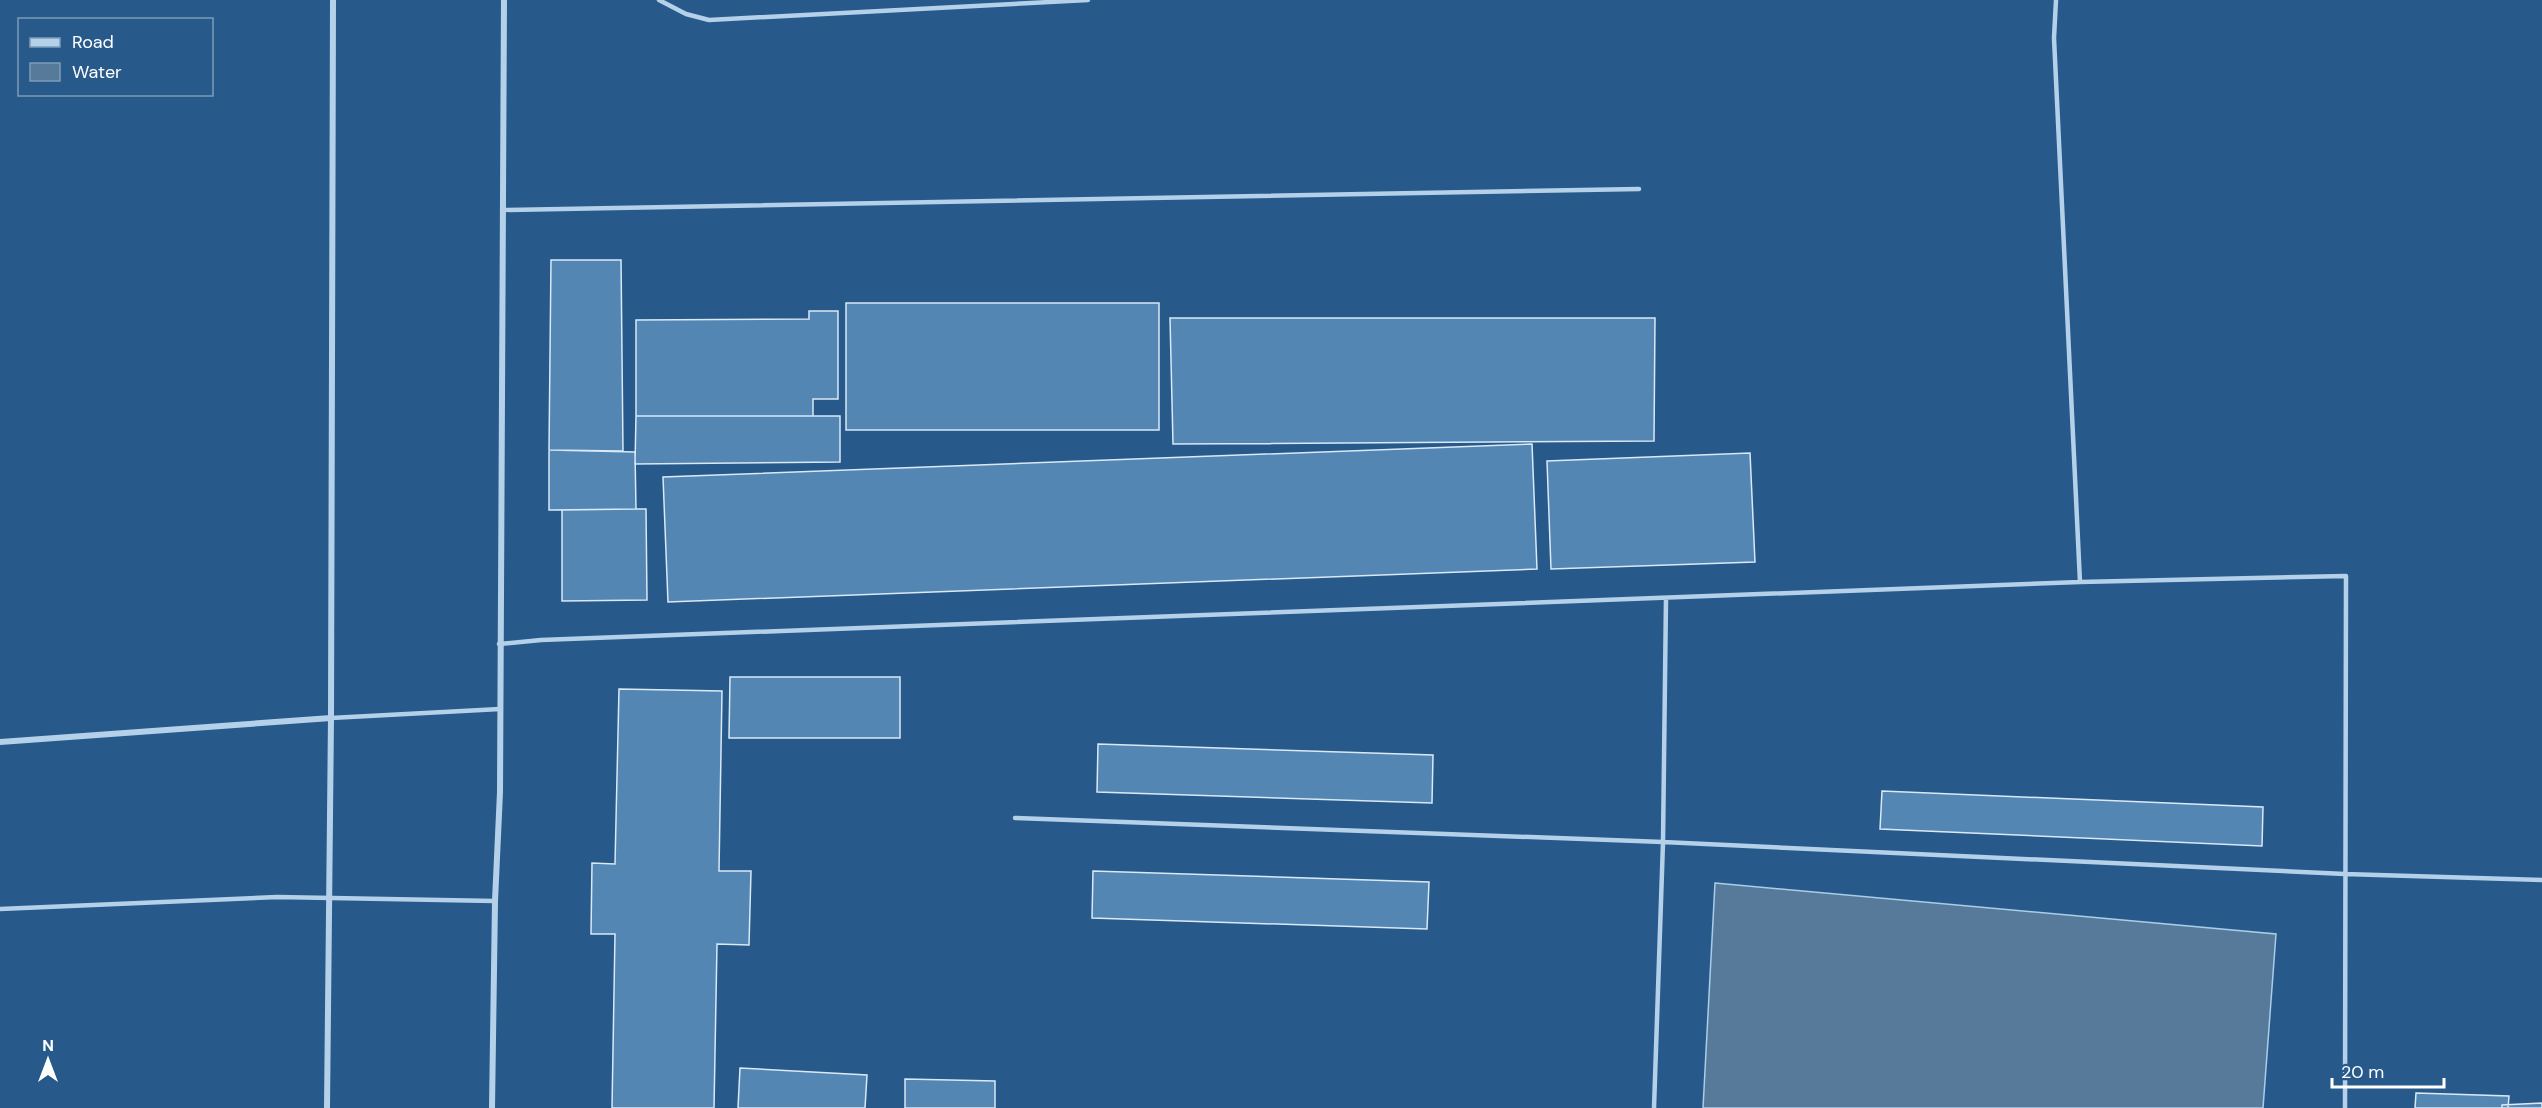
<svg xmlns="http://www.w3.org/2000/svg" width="2542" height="1108" viewBox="0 0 2542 1108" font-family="'DM Sans',sans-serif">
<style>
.water{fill:#577a9b;stroke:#a9cdea;stroke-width:1.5}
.building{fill:#5386b3;stroke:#d9e9f7;stroke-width:1.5}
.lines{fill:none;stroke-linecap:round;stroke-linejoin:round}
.lane{stroke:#b5d1ea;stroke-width:4.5}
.street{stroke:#b5d1ea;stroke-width:6}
</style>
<rect width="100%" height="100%" fill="#275a8b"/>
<path class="water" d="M1715 883 2276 934 2263 1108H1703Z"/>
<path class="building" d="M551 260H621L623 451 549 450Z
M846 303H1159V430H846Z
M809 311H838V399H813V416H636V320L809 319Z
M1170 318H1655L1654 441 1173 444Z
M636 416H840V462L635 464Z
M1532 444 1537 569 668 602 663 477Z
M549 450 635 452 636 509 549 510Z
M1750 453 1755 562 1551 569 1547 461Z
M636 509H646L647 600 562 601V510Z
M730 677H900V738H729Z
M619 689 722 691 719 871H751L749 945 717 944 714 1108H612L615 934H591L592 863 615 864Z
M1098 744 1433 755 1432 803 1097 792Z
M1882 791 2263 807 2262 846 1880 829Z
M1093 871 1429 882 1427 929 1092 918Z
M740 1068 867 1075 865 1108H738Z
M905 1079 995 1081V1108H905Z
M2416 1093 2509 1096 2508 1108H2415Z
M2542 1103V1108H2502V1105Z"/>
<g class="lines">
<path class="lane" d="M659 0 686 14 709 20 1088 0
M2056 0 2054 38 2080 582
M502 210 1639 189
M499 644 541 640 2080 582 2346 576 2345 1108
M331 718 500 709
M1015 818 1663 842 2345 874 2542 880
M0 909 277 897 495 901
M1654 1108 1663 842 1666 598"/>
<path class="street" d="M0 742 331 718
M327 1108 331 718 333 0
M492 1108 495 901 500 792 504 0"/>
</g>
<rect x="18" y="18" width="195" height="78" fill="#275a8b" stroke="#7d9cb9" stroke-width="1.5"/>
<rect x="30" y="38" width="30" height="9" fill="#b5d1ea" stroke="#7d9cb9" stroke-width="1.5"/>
<text x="72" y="48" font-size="18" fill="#ffffff">Road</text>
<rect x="30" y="63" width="30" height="18" fill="#577a9b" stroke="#7d9cb9" stroke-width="1.5"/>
<text x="72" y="78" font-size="18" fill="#ffffff">Water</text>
<g transform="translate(48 1060)" stroke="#275a8b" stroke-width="4.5" paint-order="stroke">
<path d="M0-4.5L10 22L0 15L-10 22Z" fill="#ffffff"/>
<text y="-9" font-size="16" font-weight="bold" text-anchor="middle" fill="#ffffff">N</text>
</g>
<path d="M2332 1078v9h112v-9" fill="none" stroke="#ffffff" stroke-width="3"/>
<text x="2341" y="1078" font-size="18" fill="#ffffff" stroke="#275a8b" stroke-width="4.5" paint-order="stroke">20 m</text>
</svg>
